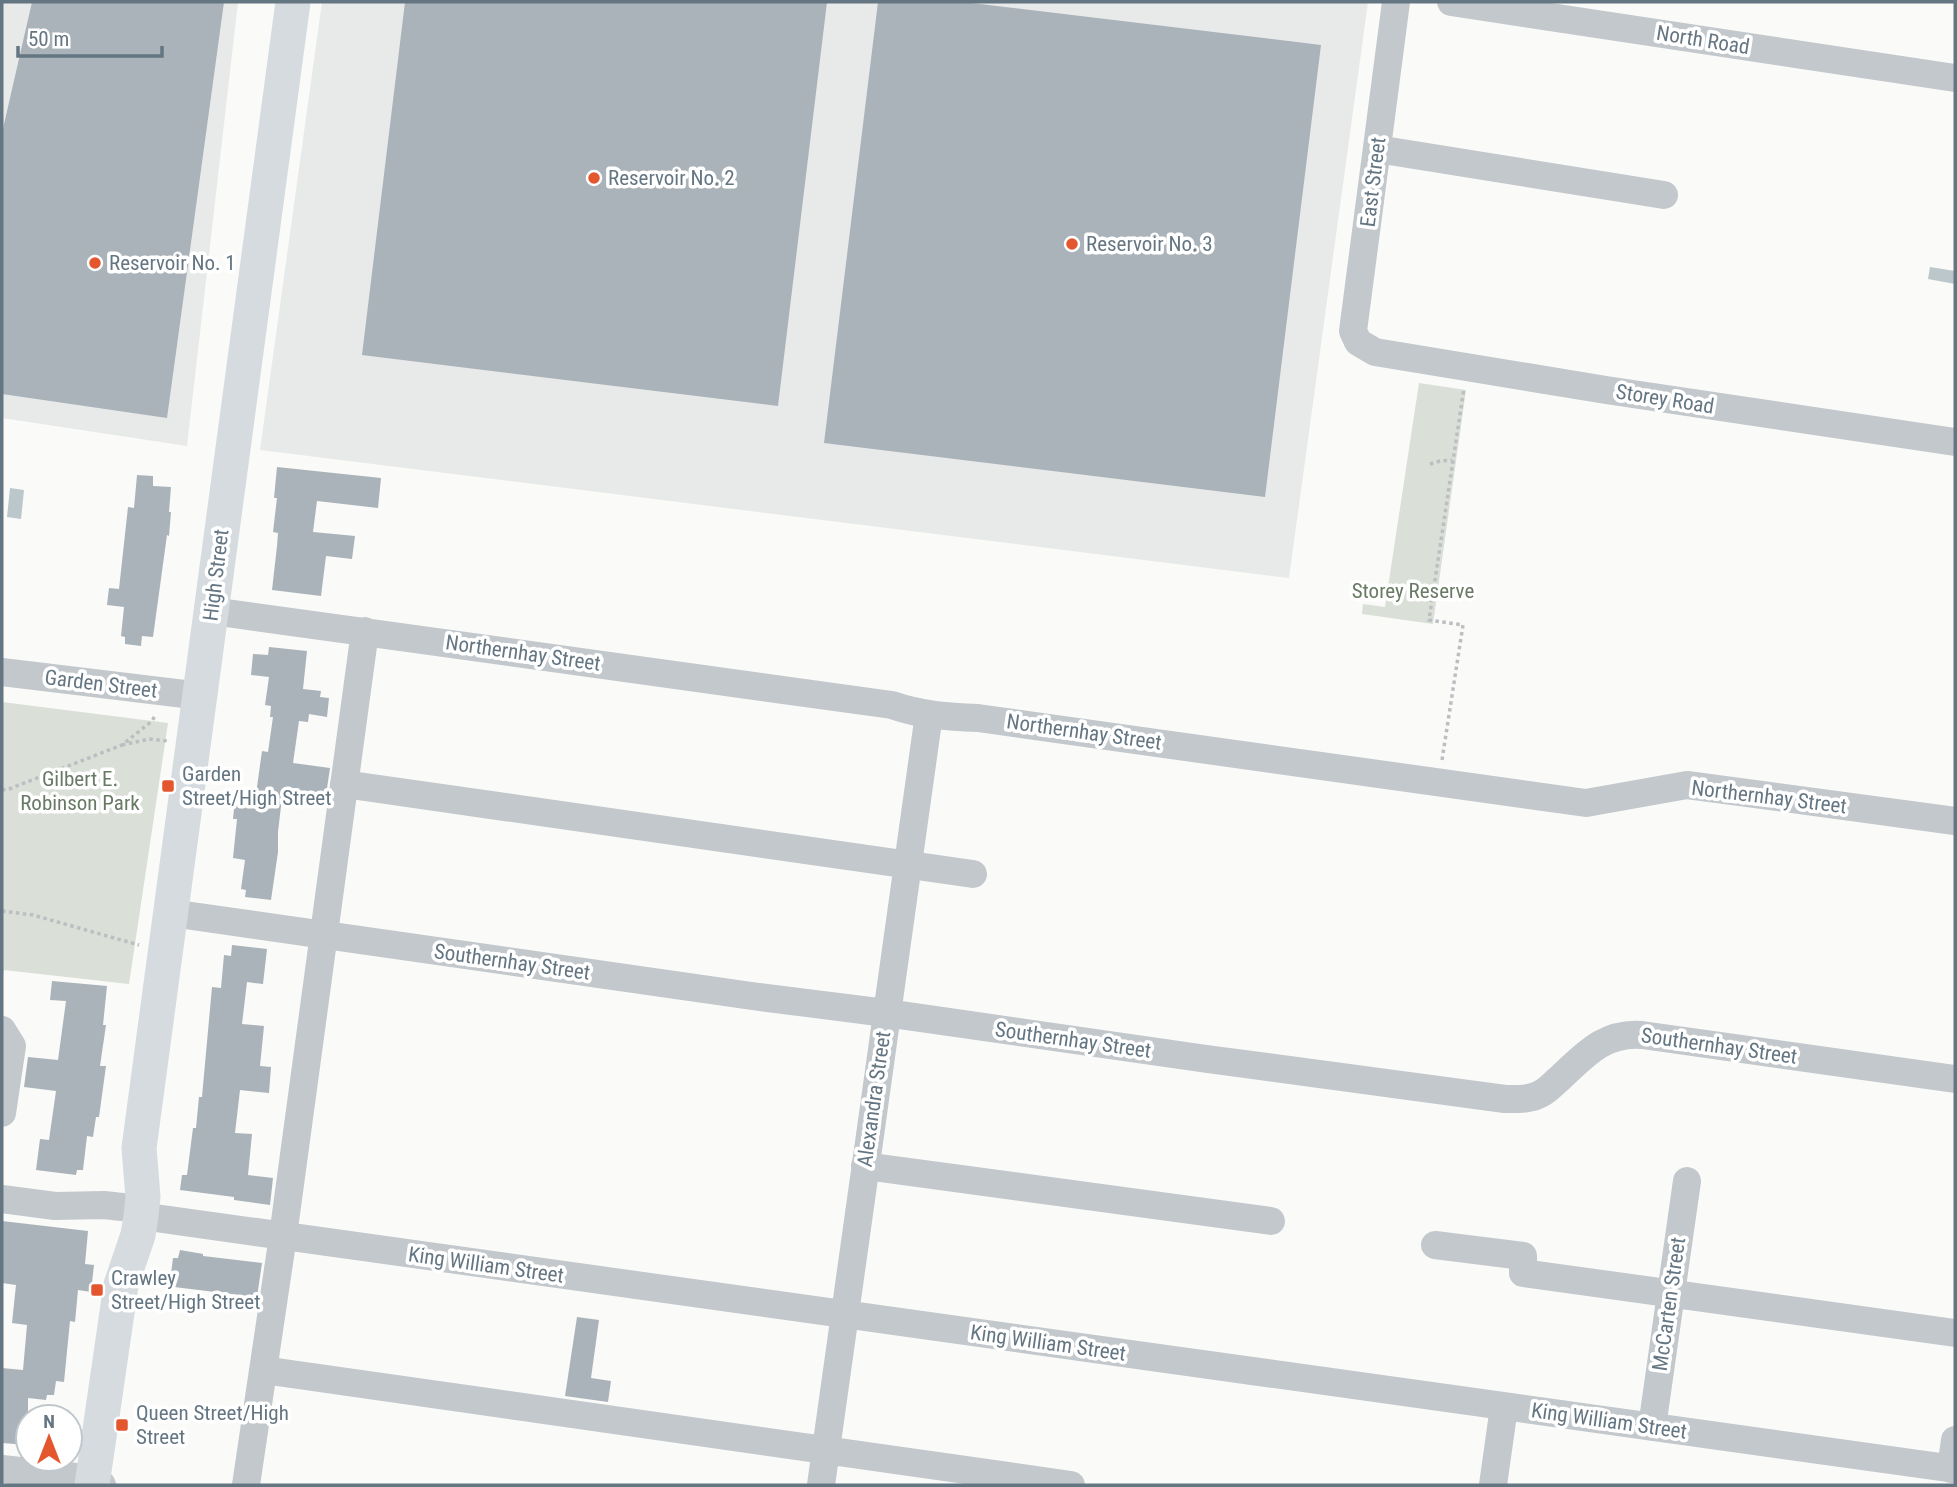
<svg xmlns="http://www.w3.org/2000/svg" width="1957" height="1487" viewBox="0 0 1957 1487" font-family="'Roboto Condensed',sans-serif">
<style>
.built{fill:#e8e9e9}
.green{fill:#dadfd7}
.water{fill:#bbc7cb}
.building{fill:#aab3b9}
.lines{fill:none;stroke-linecap:round;stroke-linejoin:round}
.path{stroke:#bbbfc2;stroke-width:3.5;stroke-dasharray:3.5 3.5;stroke-linecap:butt}
.minor{stroke:#c3c8cc;stroke-width:28}
.major{stroke:#d6dbdf;stroke-width:35}
.poi-dot{fill:#e4572e;stroke:#fff;stroke-width:2.5}
.labels{text-anchor:middle;dominant-baseline:central;stroke-width:7;stroke-linejoin:round;paint-order:stroke}
.street-label{font-size:21px;fill:#657683;stroke:#fff}
.poi-label{font-size:21px;fill:#657683;stroke:#fff;text-anchor:start}
.park-label{font-size:21px;fill:#687a64;stroke:#fff}
</style>
<rect width="100%" height="100%" fill="#fafaf8"/>
<path class="built" d="M2 2H238L187 446 2 418Z
M322 2H1368L1289 578 260 450Z"/>
<path class="green" d="M1419 383 1466 390 1433 624 1362 614 1363 604 1385 607Z
M2 702 168 723 129 984 4 970 2 983Z"/>
<path class="water" d="M1930 267 1955 271V284L1928 279Z
M10 488 24 490 21 519 7 517Z"/>
<path class="building" d="M32 2H224L167 418 2 394V133Z
M405 2H827L778 406 362 355Z
M878 2H963L1321 45 1265 497 824 443Z
M277 467 381 478 378 508 317 501 313 532 355 536 352 559 326 556 321 596 272 590 277 546 278 533 273 532 277 498H274Z
M137 475 153 476V486L171 487 169 512H171L169 536 167 535 153 637 142 636 141 646 125 644V637L121 636 124 607 107 605 109 588 119 589 128 507 134 508Z
M269 647 307 651 303 689 321 691 320 697 329 698 327 717 309 714 308 722 299 721 293 763 330 768 326 795 283 789 278 832V852L271 900 245 897 246 890 241 889 245 860 233 858 237 819H233L235 799 243 800 244 792 256 794 262 751 268 752 273 717H270L271 706 265 705 269 677 251 675 253 654 268 655Z
M232 945 267 949 263 984 247 982 242 1024 264 1026 260 1066 271 1067 269 1093 240 1090 235 1133 252 1134 248 1175 273 1178 270 1205 234 1200V1197L180 1190 182 1175H187L193 1128H196L199 1097H202L212 987 221 988 224 955 231 956Z
M52 981 107 986 103 1025H106L100 1066H106L99 1117H96L93 1137 87 1136 83 1170H77L76 1175 36 1170 40 1139 49 1140 56 1091 24 1087 28 1057 58 1060 66 1001 50 1000Z
M2 1221 88 1231 85 1264 94 1265 91 1292 78 1290 75 1322 70 1321 64 1382 56 1381 54 1395H47L46 1400 28 1398V1445L2 1443V1368L23 1370 27 1325 12 1323 16 1285 2 1283Z
M180 1250 203 1254V1256L262 1263 257 1297 174 1287 175 1275 171 1274 173 1258H178Z
M577 1317 599 1320 591 1378 611 1381 608 1402 565 1396Z"/>
<g class="lines">
<path class="path" d="M1430 464 1440 461 1452 460
M122 745 149 739 168 741
M1442 760 1463 625 1429 620 1464 388
M2 790 9 789 122 745 152 721 156 714
M2 911 33 915 139 945"/>
<path class="minor" d="M1396 2 1353 331 1358 342 1375 352 1606 390 1955 442
M1451 2 1955 78
M1377 149 1664 195
M212 611 892 705C920 715 949 717 978 718L1586 803 1687 785 1955 821
M2 672 201 696
M344 784 973 874
M171 913 752 996 886 1013 1207 1059 1505 1099C1518 1099 1531 1100 1542 1093 1548 1090 1554 1083 1559 1079 1585 1055 1604 1032 1642 1035L1955 1079
M2 1030 12 1046 2 1113
M865 1166 1271 1221
M2 1199 55 1206 104 1205 122 1207
M141 1216 1955 1469
M1435 1245 1523 1256V1273L1955 1333
M263 1370 1071 1485
M1652 1427 1687 1181
M2 1469 76 1477 102 1485
M1951 1469 1955 1440
M246 1485 283 1236 365 631
M821 1485 929 714
M1493 1485 1504 1407"/>
<path class="major" d="M92 1485 121 1285 138 1235 141 1216 143 1197 139 1148 293 2"/>
</g>
<g class="poi-dot">
<circle cx="594" cy="178" r="7"/>
<circle cx="1072" cy="244" r="7"/>
<circle cx="95" cy="263" r="7"/>
<rect x="161" y="779" width="14" height="14" rx="3.5"/>
<rect x="90" y="1283" width="14" height="14" rx="3.5"/>
<rect x="115" y="1418" width="14" height="14" rx="3.5"/>
</g>
<g class="labels">
<g class="street-label">
<text transform="translate(1703 40) rotate(9)">North Road</text>
<text transform="translate(1373 182) rotate(-83)">East Street</text>
<text transform="translate(1665 399) rotate(9)">Storey Road</text>
<text transform="translate(216 575) rotate(-83)">High Street</text>
<text transform="translate(523 653) rotate(8)">Northernhay Street</text>
<text transform="translate(101 684) rotate(7)">Garden Street</text>
<text transform="translate(1084 732) rotate(8)">Northernhay Street</text>
<text transform="translate(1769 797) rotate(7)">Northernhay Street</text>
<text transform="translate(512 962) rotate(8)">Southernhay Street</text>
<text transform="translate(1073 1040) rotate(8)">Southernhay Street</text>
<text transform="translate(1719 1046) rotate(8)">Southernhay Street</text>
<text transform="translate(874 1099) rotate(-82)">Alexandra Street</text>
<text transform="translate(486 1265) rotate(8)">King William Street</text>
<text transform="translate(1669 1304) rotate(-82)">McCarten Street</text>
<text transform="translate(1048 1343) rotate(8)">King William Street</text>
<text transform="translate(1609 1421) rotate(8)">King William Street</text>
</g>
<g class="poi-label">
<text x="608" y="178">Reservoir No. 2</text>
<text x="1086" y="244">Reservoir No. 3</text>
<text x="109" y="263">Reservoir No. 1</text>
<text x="182" y="774">Garden<tspan x="182" dy="24">Street/High Street</tspan></text>
<text x="111" y="1278">Crawley<tspan x="111" dy="24">Street/High Street</tspan></text>
<text x="136" y="1413">Queen Street/High<tspan x="136" dy="24">Street</tspan></text>
</g>
<g class="park-label">
<text x="1413" y="591">Storey Reserve</text>
<text x="80" y="779">Gilbert E.<tspan x="80" dy="24">Robinson Park</tspan></text>
</g>
</g>
<rect width="1957" height="1487" fill="none" stroke="#657683" stroke-width="7"/>
<g transform="translate(49 1438)"><circle r="33" fill="#ffffff" stroke="#c1c8cd" stroke-width="2"/>
<path d="M0-5L12 26L0 18L-12 26Z" fill="#e4572e"/>
<text y="-10" font-size="19" font-weight="bold" text-anchor="middle" fill="#657683">N</text>
</g>
<path d="M18 46v10h144v-10" fill="none" stroke="#657683" stroke-width="3.5"/>
<text x="28" y="46" font-size="21" fill="#657683" stroke="#ffffff" stroke-width="5" paint-order="stroke">50 m</text>
</svg>
